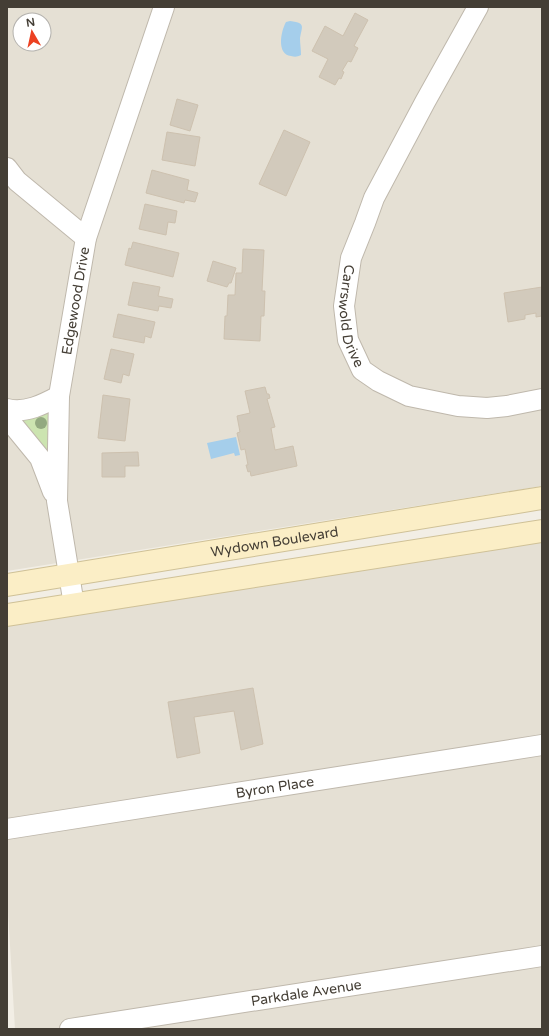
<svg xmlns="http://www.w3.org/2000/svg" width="549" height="1036" viewBox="0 0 549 1036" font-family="'Varela Round',sans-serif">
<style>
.residential{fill:#e5e0d4;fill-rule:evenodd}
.green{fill:#cce4b0}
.water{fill:#a5ceeb}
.building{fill:#d2cabc;stroke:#cdc1af}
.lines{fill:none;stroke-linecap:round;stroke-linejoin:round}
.street-casing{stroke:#bfb8ac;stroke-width:22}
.secondary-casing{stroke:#cfc197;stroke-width:24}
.street{stroke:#fff;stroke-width:20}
.secondary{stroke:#fbeec6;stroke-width:22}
.tree{fill:#93a980}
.labels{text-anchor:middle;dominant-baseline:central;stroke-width:3.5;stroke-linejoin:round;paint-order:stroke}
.street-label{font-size:14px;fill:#443e35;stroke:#fff}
</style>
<rect width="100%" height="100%" fill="#f2eee5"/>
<path class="residential" d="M7 7H542V486L7 571ZM20 20H44V44H20Z
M542 542V1029H15L7 895V626Z"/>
<path class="green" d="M46 413 50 415 48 454 24 424 23 420Z"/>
<path class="water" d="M290 21C306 23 302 26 300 38 300 44 301 49 301 55 297 57 295 57 291 56 276 54 281 31 286 22Z
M236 437 240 455 235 456 234 453 211 459 207 443Z"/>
<path class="building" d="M355 13 368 20 354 46 358 48 351 62 348 61 342 71 344 72 341 79 339 78 335 85 319 77 328 59 312 51 325 26 343 36Z
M177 99 198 105 190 131 170 125Z
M284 130 310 142 286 196 259 184Z
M167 132 200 137 195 166 162 160Z
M152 170 189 180 187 190 198 193 195 202 185 200 184 203 146 193Z
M145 204 177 211 175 223 168 222 166 235 139 229Z
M133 242 179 253 173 277 125 265 129 248 131 249Z
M243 249 264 250 262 291H265L264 316H261L260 341 224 339 225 316H227L228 295H235L236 273H242Z
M213 261 236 268 231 283H229L227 287 207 281Z
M133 282 160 287 158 296 173 299 171 308 159 306 158 311 128 305Z
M542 287V316L536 317V313L525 315V319L508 322 504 293Z
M118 314 155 322 151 338 145 336 144 343 113 337Z
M111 349 134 354 129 376 123 374 121 383 104 379Z
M265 387 267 394H269L270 398 267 399 275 427 271 428 275 450 293 446 297 466 251 476 250 471 248 472 246 465H248L245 449 241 450 237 433 240 432 237 416 250 413 245 391Z
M103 395 130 399 125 441 98 438Z
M138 452 139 466H125V477H102V453Z
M253 688 263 744 241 750 234 711 194 717 200 753 177 758 168 702Z"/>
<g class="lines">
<defs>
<g id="street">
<path id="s1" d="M478 7 425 102 374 198 365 223 351 258 344 306 348 340 362 370 378 381 409 396 458 406 487 408 507 406 542 399"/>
<path d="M7 168 17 181 86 238"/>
<path d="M7 409C25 414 44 404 59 396"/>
<path d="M7 420 13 425 40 458 53 492"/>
<path id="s2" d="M74 605 57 501 59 396 86 238 164 7"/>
<path id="s3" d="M7 829 542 745"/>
<path id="s4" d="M70 1029 542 956"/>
</g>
<g id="secondary">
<path id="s5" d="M7 585 542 498"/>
<path d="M7 615 542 531"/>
</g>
</defs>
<use href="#street" class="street-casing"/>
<use href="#secondary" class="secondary-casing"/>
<use href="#street" class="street"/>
<use href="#secondary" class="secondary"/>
</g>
<circle class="tree" cx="41" cy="423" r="6"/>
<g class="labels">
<g class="street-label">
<text stroke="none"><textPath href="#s2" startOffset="307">Edgewood Drive</textPath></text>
<text stroke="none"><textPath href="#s1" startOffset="341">Carrswold Drive</textPath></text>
<text stroke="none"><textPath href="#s5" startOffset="271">Wydown Boulevard</textPath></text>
<text stroke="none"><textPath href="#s3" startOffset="271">Byron Place</textPath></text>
<text stroke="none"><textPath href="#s4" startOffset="239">Parkdale Avenue</textPath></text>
</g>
</g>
<rect width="549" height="1036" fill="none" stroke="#443e35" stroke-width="16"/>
<g transform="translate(32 32) rotate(351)"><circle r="19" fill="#ffffff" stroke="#b4b2ae"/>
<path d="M0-3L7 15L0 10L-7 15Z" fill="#ec4122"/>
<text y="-6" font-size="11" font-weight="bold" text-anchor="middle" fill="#443e35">N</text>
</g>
</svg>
